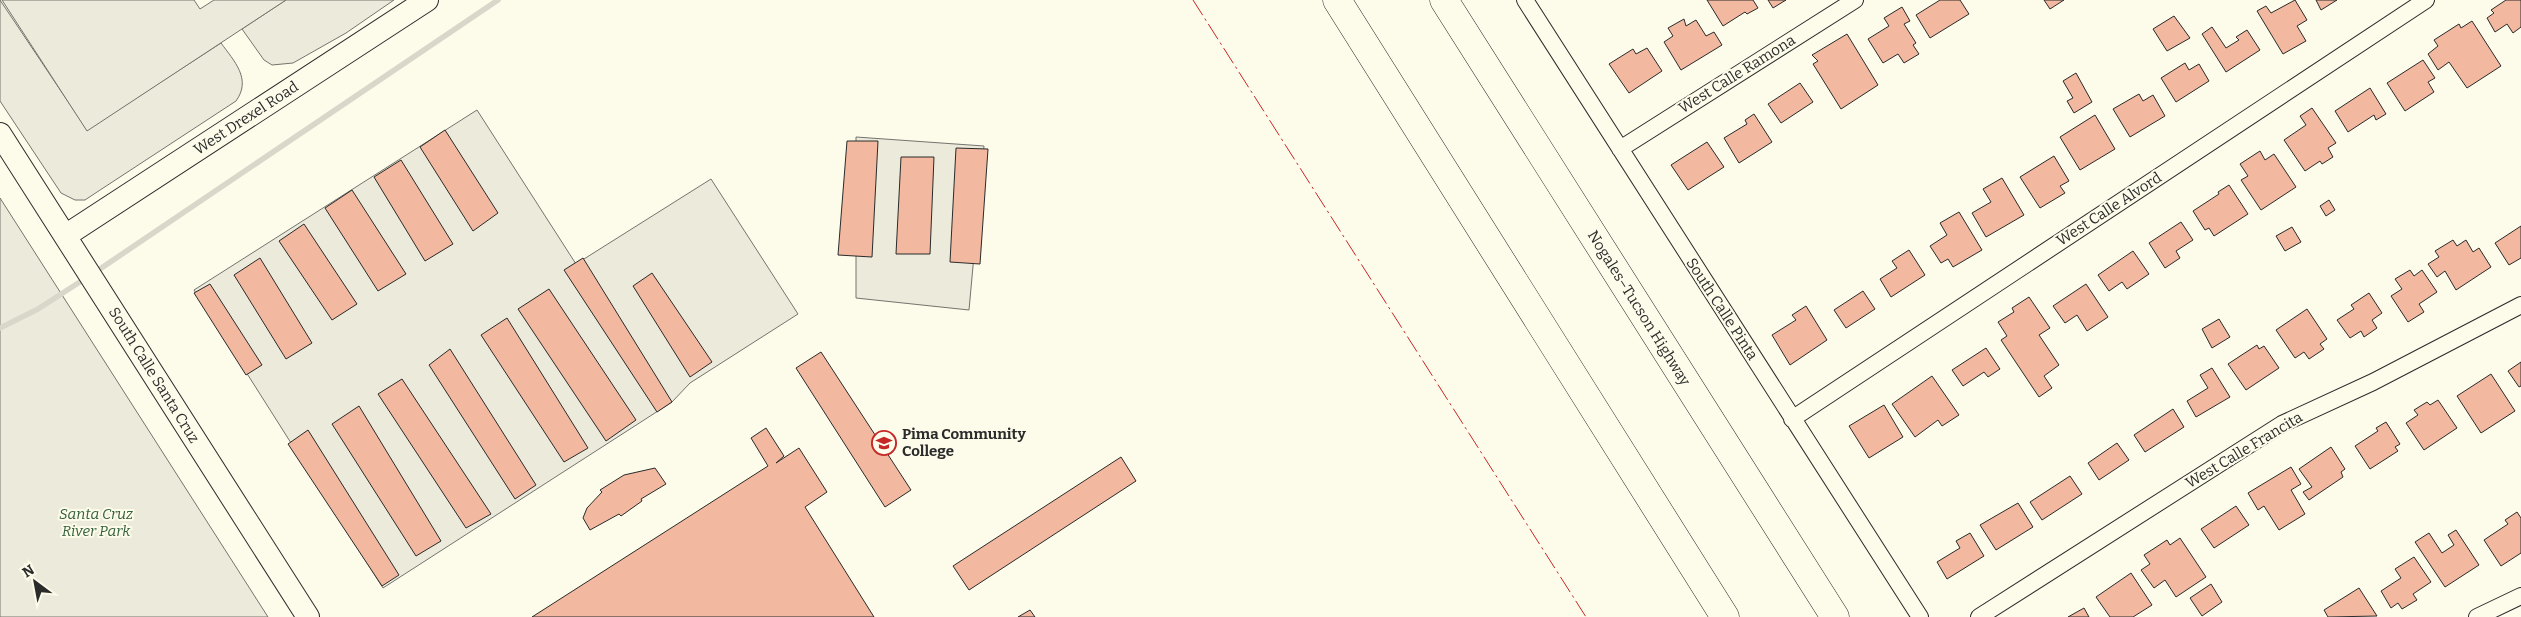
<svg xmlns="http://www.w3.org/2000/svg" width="2521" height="617" viewBox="0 0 2521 617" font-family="Bitter,serif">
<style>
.green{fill:#ecebdb;stroke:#74746e}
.parking{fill:#eceadb;stroke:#74746e}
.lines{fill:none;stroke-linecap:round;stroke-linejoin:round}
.stream{stroke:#d8d7c9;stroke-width:5.5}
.building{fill:#f2b8a0;stroke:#2b2b2b}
.street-casing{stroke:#2b2b2b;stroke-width:18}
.secondary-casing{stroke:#2b2b2b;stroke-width:24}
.highway-casing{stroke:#2b2b2b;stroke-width:29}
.street{stroke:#fdfbea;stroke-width:16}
.secondary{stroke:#fdfbea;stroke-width:22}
.highway{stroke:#fdfbea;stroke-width:28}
.power{stroke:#c62828;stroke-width:1;stroke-dasharray:18 4 2.5 4;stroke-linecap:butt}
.labels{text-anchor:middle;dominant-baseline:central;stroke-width:4;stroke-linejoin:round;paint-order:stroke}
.street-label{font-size:15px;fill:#2b2b2b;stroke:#fdfbea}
.poi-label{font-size:15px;font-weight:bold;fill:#2b2b2b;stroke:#fdfbea;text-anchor:start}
.park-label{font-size:15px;font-style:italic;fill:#34623c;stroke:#fdfbea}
</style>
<rect width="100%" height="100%" fill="#fdfbea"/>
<path class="green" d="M0 0 87 130 221 43C234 61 252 79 236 101L94 194 85 200H75L61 193 0 101Z
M286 0H394L346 33 293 63 272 65 264 60 242 29Z
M0 198 268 617H0Z"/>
<path class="parking" d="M2 0H194L200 9 214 0H286L87 131Z
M477 110 576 264 711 179 798 314 690 383 672 402 383 588 194 290Z
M856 137 984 146 969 310 856 298Z"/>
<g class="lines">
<path class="stream" d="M94 273 498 0
M0 328 38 309 86 278"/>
</g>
<path class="building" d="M1707 0H1753L1758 8 1747 14 1745 12 1723 26Z
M1768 0H1786L1773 8Z
M1940 0H1960L1969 14 1930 38 1916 15Z
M2044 0H2064L2050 9Z
M2295 0 2307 20 2297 26 2306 41 2283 54 2257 11 2266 6 2271 13Z
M2316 0H2337L2321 10Z
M2506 0H2521V27L2513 33 2507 24 2495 32 2487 18 2494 13 2491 10Z
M1902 7 1910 21 1904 24 1916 43 1913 45 1919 54 1904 63 1898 54 1883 63 1868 39 1889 26 1884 18Z
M2174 16 2190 38 2167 51 2153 29Z
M1684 19 1686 26 1696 20 1706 36 1714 32 1722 45 1681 70 1664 42 1673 36 1668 28Z
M2472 21 2501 66 2467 88 2449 62 2438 70 2428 54 2438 46 2434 40 2459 24 2461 28Z
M2212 27 2226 48 2239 40 2236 37 2247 30 2260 50 2226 72 2202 34Z
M1847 34 1878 85 1841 109 1813 64 1818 61 1812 55Z
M1647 48 1662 71 1629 93 1609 64 1633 49 1636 54Z
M2423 60 2435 78 2428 82 2434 92 2405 111 2387 83Z
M2185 63 2189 70 2199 64 2209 81 2176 102 2161 78Z
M2076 73 2092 102 2074 113 2067 101 2073 98 2063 81Z
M1800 83 1813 102 1781 123 1768 104Z
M2370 88 2386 114 2376 120 2374 115 2348 132 2335 111Z
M2139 94 2143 101 2153 95 2165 116 2130 137 2113 109Z
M2312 108 2336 143 2328 148 2333 157 2322 164 2320 161 2305 171 2284 140 2306 125 2300 116Z
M1754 114 1772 142 1739 163 1724 138 1747 124 1745 120Z
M2095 115 2115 149 2080 170 2060 137Z
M445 130 498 213 473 231 420 147Z
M847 141H878L872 257 838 255Z
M1707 142 1724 167 1688 190 1671 165Z
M956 148 988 149 980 264 950 262Z
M2260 151 2265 160 2274 154 2296 187 2261 210 2241 180 2248 176 2240 164Z
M2054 156 2069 181 2060 186 2065 193 2040 208 2020 177Z
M901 157H934L930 254H896Z
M401 160 453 244 425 261 374 177Z
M2002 178 2024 215 1986 237 1972 213 1991 202 1983 189Z
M2229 185 2248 214 2214 236 2209 228 2205 230 2193 211 2219 194 2218 192Z
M352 190 406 274 378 291 325 208Z
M2329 200 2335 210 2326 216 2320 206Z
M1959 212 1982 250 1953 267 1948 259 1941 263 1930 246 1947 235 1940 223Z
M2181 222 2193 240 2176 251 2180 258 2165 268 2149 243Z
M304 224 357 304 332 320 279 241Z
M2521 226V258L2509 265 2495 243Z
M2292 227 2301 242 2285 251 2276 236Z
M2453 240 2457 246 2466 240 2473 252 2479 248 2491 267 2456 290 2445 271 2437 277 2428 264 2439 257 2435 251Z
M1909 250 1925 275 1891 297 1880 279 1897 268 1892 261Z
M2133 251 2149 274 2127 289 2122 282 2109 291 2098 275Z
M260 258 312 343 286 359 234 275Z
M583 258 672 402 657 412 564 270Z
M2410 270 2414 276 2422 270 2437 292 2419 304 2424 312 2408 322 2391 296 2402 289 2395 279Z
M652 273 712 362 690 377 633 286Z
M210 284 262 365 246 375 194 293Z
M2086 284 2108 317 2087 331 2077 315 2065 323 2053 306Z
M549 289 636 420 606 441 518 309Z
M1863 291 1875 309 1846 328 1834 310Z
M2369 293 2382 313 2372 320 2377 328 2364 337 2361 331 2350 338 2337 320 2354 309 2351 305Z
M2029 297 2050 328 2039 335 2059 365 2044 376 2052 388 2039 397 2001 340 2007 336 1998 322 2014 312 2012 308Z
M1806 306 1827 340 1790 365 1772 335 1796 320 1792 315Z
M2307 309 2327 339 2320 344 2324 349 2309 359 2304 352 2295 358 2276 330Z
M507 318 588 448 564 462 481 335Z
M2219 319 2230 337 2212 348 2202 329Z
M2257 345 2259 349 2264 346 2279 368 2246 390 2228 364Z
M1986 348 2000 369 1988 377 1984 372 1963 386 1952 370Z
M450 349 536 485 515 499 429 365Z
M821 352 911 490 885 507 796 368Z
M2521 362V386L2519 387 2508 371Z
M2212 368 2230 397 2196 417 2187 401 2208 388 2200 375Z
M2491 374 2515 411 2481 433 2457 396Z
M1932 376 1959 415 1942 426 1938 420 1915 437 1892 404Z
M402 379 491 514 466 528 378 394Z
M2438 400 2457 428 2424 450 2406 423 2418 415 2414 410 2427 402 2430 405Z
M1884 405 1903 437 1869 458 1849 426Z
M359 406 441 541 416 556 332 424Z
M2173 409 2184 427 2145 452 2134 435Z
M2386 422 2400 444 2395 447 2398 451 2370 469 2355 446 2378 431 2376 428Z
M766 428 784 456 776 463 799 448 827 492 805 507 874 617H532L768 466 751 438Z
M308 430 399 575 382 586 288 444Z
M2117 443 2129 460 2099 480 2088 463Z
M2331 447 2345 469 2341 472 2343 477 2309 500 2303 492 2312 487 2299 469Z
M1121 457 1136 481 969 590 953 566Z
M2291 467 2301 484 2291 490 2305 514 2279 530 2264 506 2258 510 2248 493Z
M655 468 666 484 641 499 642 501 621 516 619 514 590 530 583 518 587 508 602 492 600 490 624 475Z
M2070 476 2082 494 2042 520 2030 502Z
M2018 503 2033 527 1996 550 1980 525Z
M2236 506 2249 525 2214 548 2201 529Z
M2517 512 2521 518V553L2501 566 2484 540 2508 524 2505 520Z
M2456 530 2479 565 2445 587 2415 542 2429 533 2442 553 2454 545 2448 535Z
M1970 533 1984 556 1947 579 1937 562 1960 548 1956 541Z
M2180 538 2206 577 2176 597 2165 580 2154 588 2141 570 2150 564 2144 555 2167 540 2170 545Z
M2414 557 2431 582 2413 594 2417 600 2402 609 2398 603 2391 608 2381 591 2401 578 2395 569Z
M2131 573 2152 605 2133 617H2110L2096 597Z
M2211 584 2222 602 2202 616 2190 598Z
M2359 588 2377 616 2328 617 2324 610Z
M2084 608 2089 617H2068Z
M1030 610 1035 617H1018Z"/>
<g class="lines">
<defs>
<path id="street" d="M1525 0 1920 617
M1620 149 1855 0
M1792 419 2426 0
M1979 617 2282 424 2373 382 2521 305
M2477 617 2521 596"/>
<path id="secondary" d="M0 134 308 617
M65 236 427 0"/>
<path id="highway" d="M1337 0 1725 617
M1444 0 1835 617"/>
</defs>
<use href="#street" class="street-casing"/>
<use href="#secondary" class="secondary-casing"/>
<use href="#highway" class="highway-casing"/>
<use href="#street" class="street"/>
<use href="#secondary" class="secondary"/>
<use href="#highway" class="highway"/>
<path class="power" d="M1193 0 1586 617"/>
</g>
<defs>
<symbol id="university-ring" viewBox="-11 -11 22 22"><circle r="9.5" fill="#fdfbea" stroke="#c62828" stroke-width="1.5"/><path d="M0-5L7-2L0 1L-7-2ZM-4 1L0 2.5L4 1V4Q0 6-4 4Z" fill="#c62828"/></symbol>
</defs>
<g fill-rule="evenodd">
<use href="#university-ring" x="870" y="429" width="28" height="28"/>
</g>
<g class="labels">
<g class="street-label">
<text transform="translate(1737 74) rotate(-32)">West Calle Ramona</text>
<text transform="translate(246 118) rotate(-33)">West Drexel Road</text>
<text transform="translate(2109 209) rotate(-33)">West Calle Alvord</text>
<text transform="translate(1639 308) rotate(58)">Nogales–Tucson Highway</text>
<text transform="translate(1722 309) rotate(57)">South Calle Pinta</text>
<text transform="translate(154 375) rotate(58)">South Calle Santa Cruz</text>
<text transform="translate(2244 450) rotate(-31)">West Calle Francita</text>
</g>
<g class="poi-label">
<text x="902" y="434">Pima Community<tspan x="902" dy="17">College</tspan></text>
</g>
<g class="park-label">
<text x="96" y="514">Santa Cruz<tspan x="96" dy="17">River Park</tspan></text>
</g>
</g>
<g transform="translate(35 582) rotate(328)" stroke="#fdfbea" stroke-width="4" paint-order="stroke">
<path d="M0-4L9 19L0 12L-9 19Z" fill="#2b2b2b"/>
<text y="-8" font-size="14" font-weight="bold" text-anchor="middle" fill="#2b2b2b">N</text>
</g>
</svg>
